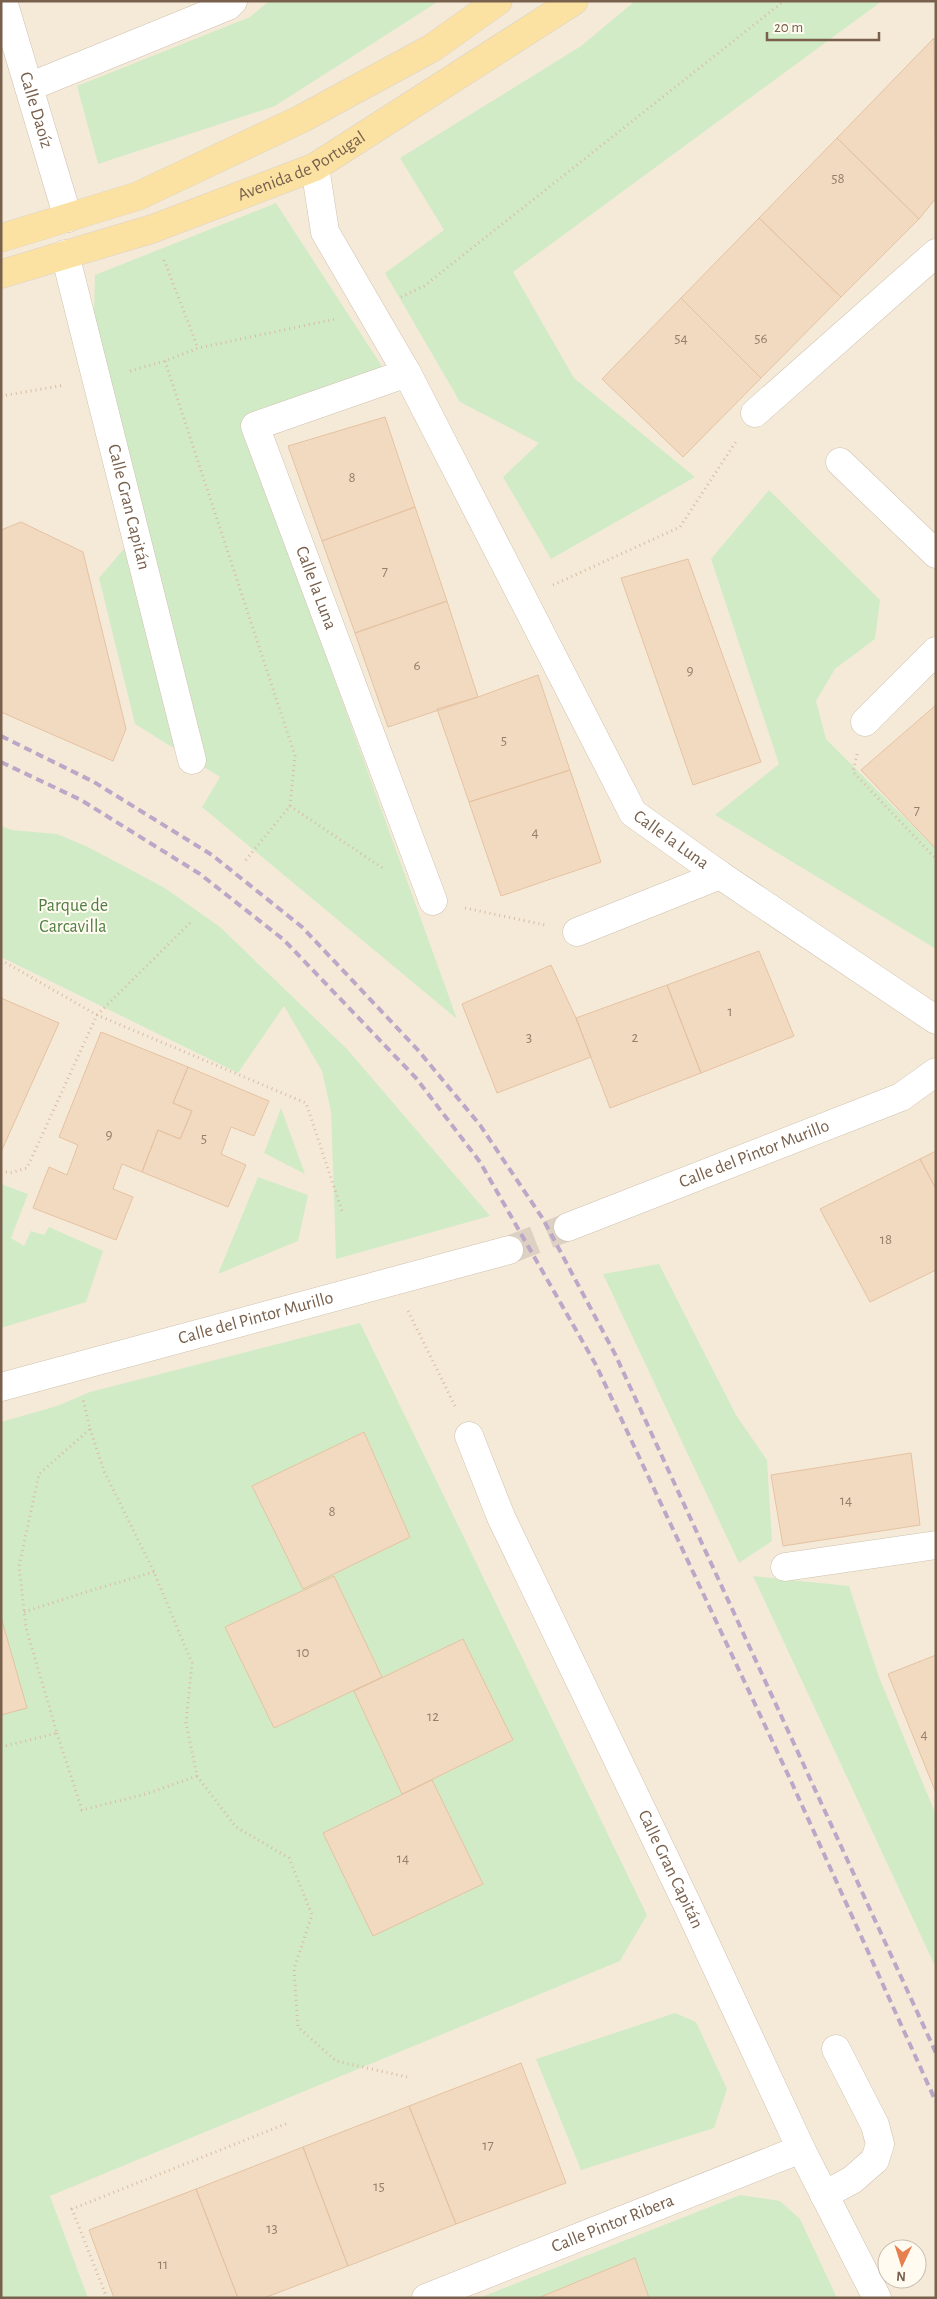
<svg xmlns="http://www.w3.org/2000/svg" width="937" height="2299" viewBox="0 0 937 2299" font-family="'Alegreya Sans',sans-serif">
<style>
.residential{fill:#f5ead8;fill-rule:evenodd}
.green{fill:#d2ebc7}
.building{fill:#f2dac1;stroke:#e5c2a1}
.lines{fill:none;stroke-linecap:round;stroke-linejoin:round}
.minor-tunnel{stroke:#dcd1c2;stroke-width:28;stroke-dasharray:28 14;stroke-linecap:butt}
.minor-casing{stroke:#cfc0ae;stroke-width:29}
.major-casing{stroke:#d9d2cd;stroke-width:29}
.path{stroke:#d8bda3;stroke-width:3;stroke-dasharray:1 4;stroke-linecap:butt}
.minor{stroke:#fff;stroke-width:28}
.major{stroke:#fbe2a3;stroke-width:28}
.rail{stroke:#bca7c8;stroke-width:4;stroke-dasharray:8 5;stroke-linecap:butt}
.labels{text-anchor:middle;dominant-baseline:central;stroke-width:4;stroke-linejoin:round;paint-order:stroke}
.number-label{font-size:15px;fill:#967e69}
.street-label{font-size:18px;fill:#78604c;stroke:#fffbf1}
.park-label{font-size:18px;fill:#4f7e43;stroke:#fffbf1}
</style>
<rect width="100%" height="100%" fill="#fdf7ea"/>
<path class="residential" d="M1 1H936V2298H1ZM887 2249H917V2279H887Z"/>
<path class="green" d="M269 1H439L275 106 98 164 77 86 250 17Z
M635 1H882L513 272 574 378 695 477 551 559 503 477 539 443 460 402 385 273 444 230 400 158 581 46Z
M276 203 385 371 243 426 457 1019 202 807 220 777 135 724 99 578 127 545 94 313 95 275Z
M769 490 880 600 875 639 835 669 816 701 826 739 936 849V949L715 815 779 764 711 559Z
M1 826 12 830 57 834 88 847 165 888 220 927 347 1049 490 1216 336 1259 331 1111 322 1071 284 1006 238 1073 1 957Z
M281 1108 305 1174 264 1153Z
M258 1177 308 1195 298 1241 218 1274Z
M1 1184 28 1194 11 1238 24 1246 31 1231 44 1235 49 1227 103 1251 86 1302 1 1328Z
M659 1264 736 1415 767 1460 772 1541 739 1563 603 1274Z
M360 1323 647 1915 620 1961 50 2196 88 2298H1V1422L57 1406 90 1392Z
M753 1576 849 1586 879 1677 936 1815V1968Z
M675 2013 696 2022 727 2089 714 2128 581 2170 536 2059Z
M740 2195 780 2201 800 2219 837 2298H479Z"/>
<path class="building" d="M934 38 936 198 919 219 837 138Z
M837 138 919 219 841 297 759 218Z
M759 218 841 297 761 378 681 298Z
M681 298 761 378 683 457 602 379Z
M385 417 415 507 322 541 288 446Z
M415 507 447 601 355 633 322 541Z
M21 522 83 552 126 729 113 761 1 712V530Z
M688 559 761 762 693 785 621 578Z
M447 601 478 697 388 727 355 633Z
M538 675 570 770 469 802 437 709 478 697Z
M936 705V849L861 770Z
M570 770 601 862 501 896 469 802Z
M759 951 794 1036 701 1073 667 985Z
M551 965 576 1018 591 1057 497 1093 462 1004Z
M667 985 701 1073 610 1108 576 1018Z
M1 998 59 1023 1 1152Z
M101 1032 188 1067 173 1103 192 1111 180 1139 158 1130 142 1172 122 1164 113 1189 133 1197 116 1240 33 1208 49 1167 67 1175 78 1145 59 1137Z
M188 1067 269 1101 254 1136 231 1127 221 1154 246 1165 228 1207 142 1172 158 1130 180 1139 192 1111 173 1103Z
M936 1151V1189L920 1159Z
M920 1159 936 1189V1270L870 1302 820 1209Z
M364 1432 410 1537 303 1589 252 1486Z
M911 1453 920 1525 783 1546 771 1475Z
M334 1576 382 1677 274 1728 225 1627Z
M1 1617 27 1708 1 1715Z
M463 1639 513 1740 402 1794 354 1691Z
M936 1655V1793L888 1674Z
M432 1780 483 1884 373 1936 323 1833Z
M521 2063 566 2183 456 2224 409 2106Z
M409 2106 456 2224 348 2266 303 2147Z
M303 2147 348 2266 264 2298H238L196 2189Z
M196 2189 238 2298H114L89 2230Z
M635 2258 649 2298H538Z"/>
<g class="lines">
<path class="minor-tunnel" d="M509 1250 568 1227"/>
<defs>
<g id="minor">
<path id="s1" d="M3 1 68 218"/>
<path d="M29 87 228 6 233 1"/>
<path id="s2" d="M315 167 325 232 407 373 633 813 720 875 936 1020"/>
<path id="s3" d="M65 254 192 760"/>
<path id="s4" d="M407 373 255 426 433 901"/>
<path d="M755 413 936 253"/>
<path d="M840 462 936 554"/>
<path d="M865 722 936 651"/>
<path d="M577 932 720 875"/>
<path id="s5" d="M568 1227 901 1097 936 1072"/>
<path id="s6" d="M1 1387 509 1250"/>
<path id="s7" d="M469 1436 501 1517 687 1904 801 2149 877 2298"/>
<path d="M785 1567 936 1545"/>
<path d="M824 2195 852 2180 875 2160 880 2144 875 2125 836 2049"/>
<path id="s8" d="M426 2298 801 2149"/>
</g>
<g id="major">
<path d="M1 238 138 196 301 119 432 48 498 1"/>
<path id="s9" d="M1 274 152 229 315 167 574 1"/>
</g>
</defs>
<use href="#minor" class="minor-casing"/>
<use href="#major" class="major-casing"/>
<path class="path" d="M164 260 198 348
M401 297 424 286 784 1
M165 361 295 756 290 806 245 861
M130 371 165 361 198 348 336 319
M1 396 65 385
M553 585 680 527 737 440
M857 754 853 772 936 859
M290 806 384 869
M465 908 545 925
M1 960 97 1015 306 1103 342 1211
M1 1171 10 1173 27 1168 97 1015 191 922
M408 1311 455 1406
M90 1429 104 1471 154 1572 192 1663 186 1723 197 1776 236 1827 289 1858 312 1915 294 1969 298 2027 336 2061 407 2077
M24 1612 89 1591 154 1572
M57 1733 82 1810 146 1794 197 1776
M1 1747 57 1733 26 1628 19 1566 39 1474 90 1429 83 1399
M107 2298 72 2209 288 2123"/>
<use href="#minor" class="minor"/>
<use href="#major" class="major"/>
<path class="rail" d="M1 736 94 782 212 855 302 927 417 1049 480 1125 543 1219 615 1354 936 2053
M1 762 81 800 200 874 284 940 416 1078 480 1162 596 1365 791 1781 936 2102"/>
</g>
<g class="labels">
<g class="number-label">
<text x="838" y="178">58</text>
<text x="681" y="338">54</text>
<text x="761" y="338">56</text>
<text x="352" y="477">8</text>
<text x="385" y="571">7</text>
<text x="417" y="665">6</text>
<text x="690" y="670">9</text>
<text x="504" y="740">5</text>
<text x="917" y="810">7</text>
<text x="535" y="832">4</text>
<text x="730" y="1011">1</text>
<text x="529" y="1037">3</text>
<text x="635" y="1037">2</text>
<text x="109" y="1134">9</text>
<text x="204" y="1138">5</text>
<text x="886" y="1239">18</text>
<text x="846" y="1500">14</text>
<text x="332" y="1511">8</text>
<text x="303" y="1652">10</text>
<text x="433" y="1716">12</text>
<text x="924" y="1734">4</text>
<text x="403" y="1858">14</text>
<text x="488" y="2145">17</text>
<text x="379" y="2186">15</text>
<text x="272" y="2228">13</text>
<text x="163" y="2264">11</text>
</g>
<g class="street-label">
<text stroke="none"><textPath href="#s1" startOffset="114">Calle Daoíz</textPath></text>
<text stroke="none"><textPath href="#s9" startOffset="320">Avenida de Portugal</textPath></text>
<text stroke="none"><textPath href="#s3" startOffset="261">Calle Gran Capitán</textPath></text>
<text stroke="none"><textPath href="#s4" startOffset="334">Calle la Luna</textPath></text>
<text stroke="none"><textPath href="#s2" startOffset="770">Calle la Luna</textPath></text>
<text stroke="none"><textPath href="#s5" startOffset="200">Calle del Pintor Murillo</textPath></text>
<text stroke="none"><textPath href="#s6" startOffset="264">Calle del Pintor Murillo</textPath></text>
<text stroke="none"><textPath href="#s7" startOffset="478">Calle Gran Capitán</textPath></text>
<text stroke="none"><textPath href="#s8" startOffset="201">Calle Pintor Ribera</textPath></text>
</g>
<g class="park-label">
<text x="73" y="906">Parque de<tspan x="73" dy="21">Carcavilla</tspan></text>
</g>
</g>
<rect width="937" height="2299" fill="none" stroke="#78604c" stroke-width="5"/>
<g transform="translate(902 2264) rotate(184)"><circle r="24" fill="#fffbf1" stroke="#c9bdaf"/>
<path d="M0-4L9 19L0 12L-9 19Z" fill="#e6804f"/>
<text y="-8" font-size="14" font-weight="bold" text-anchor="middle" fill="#78604c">N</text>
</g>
<path d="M767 32v8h112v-8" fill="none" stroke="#78604c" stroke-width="2.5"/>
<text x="774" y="32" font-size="15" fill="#78604c" stroke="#fffbf1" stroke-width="4" paint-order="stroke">20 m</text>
</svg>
